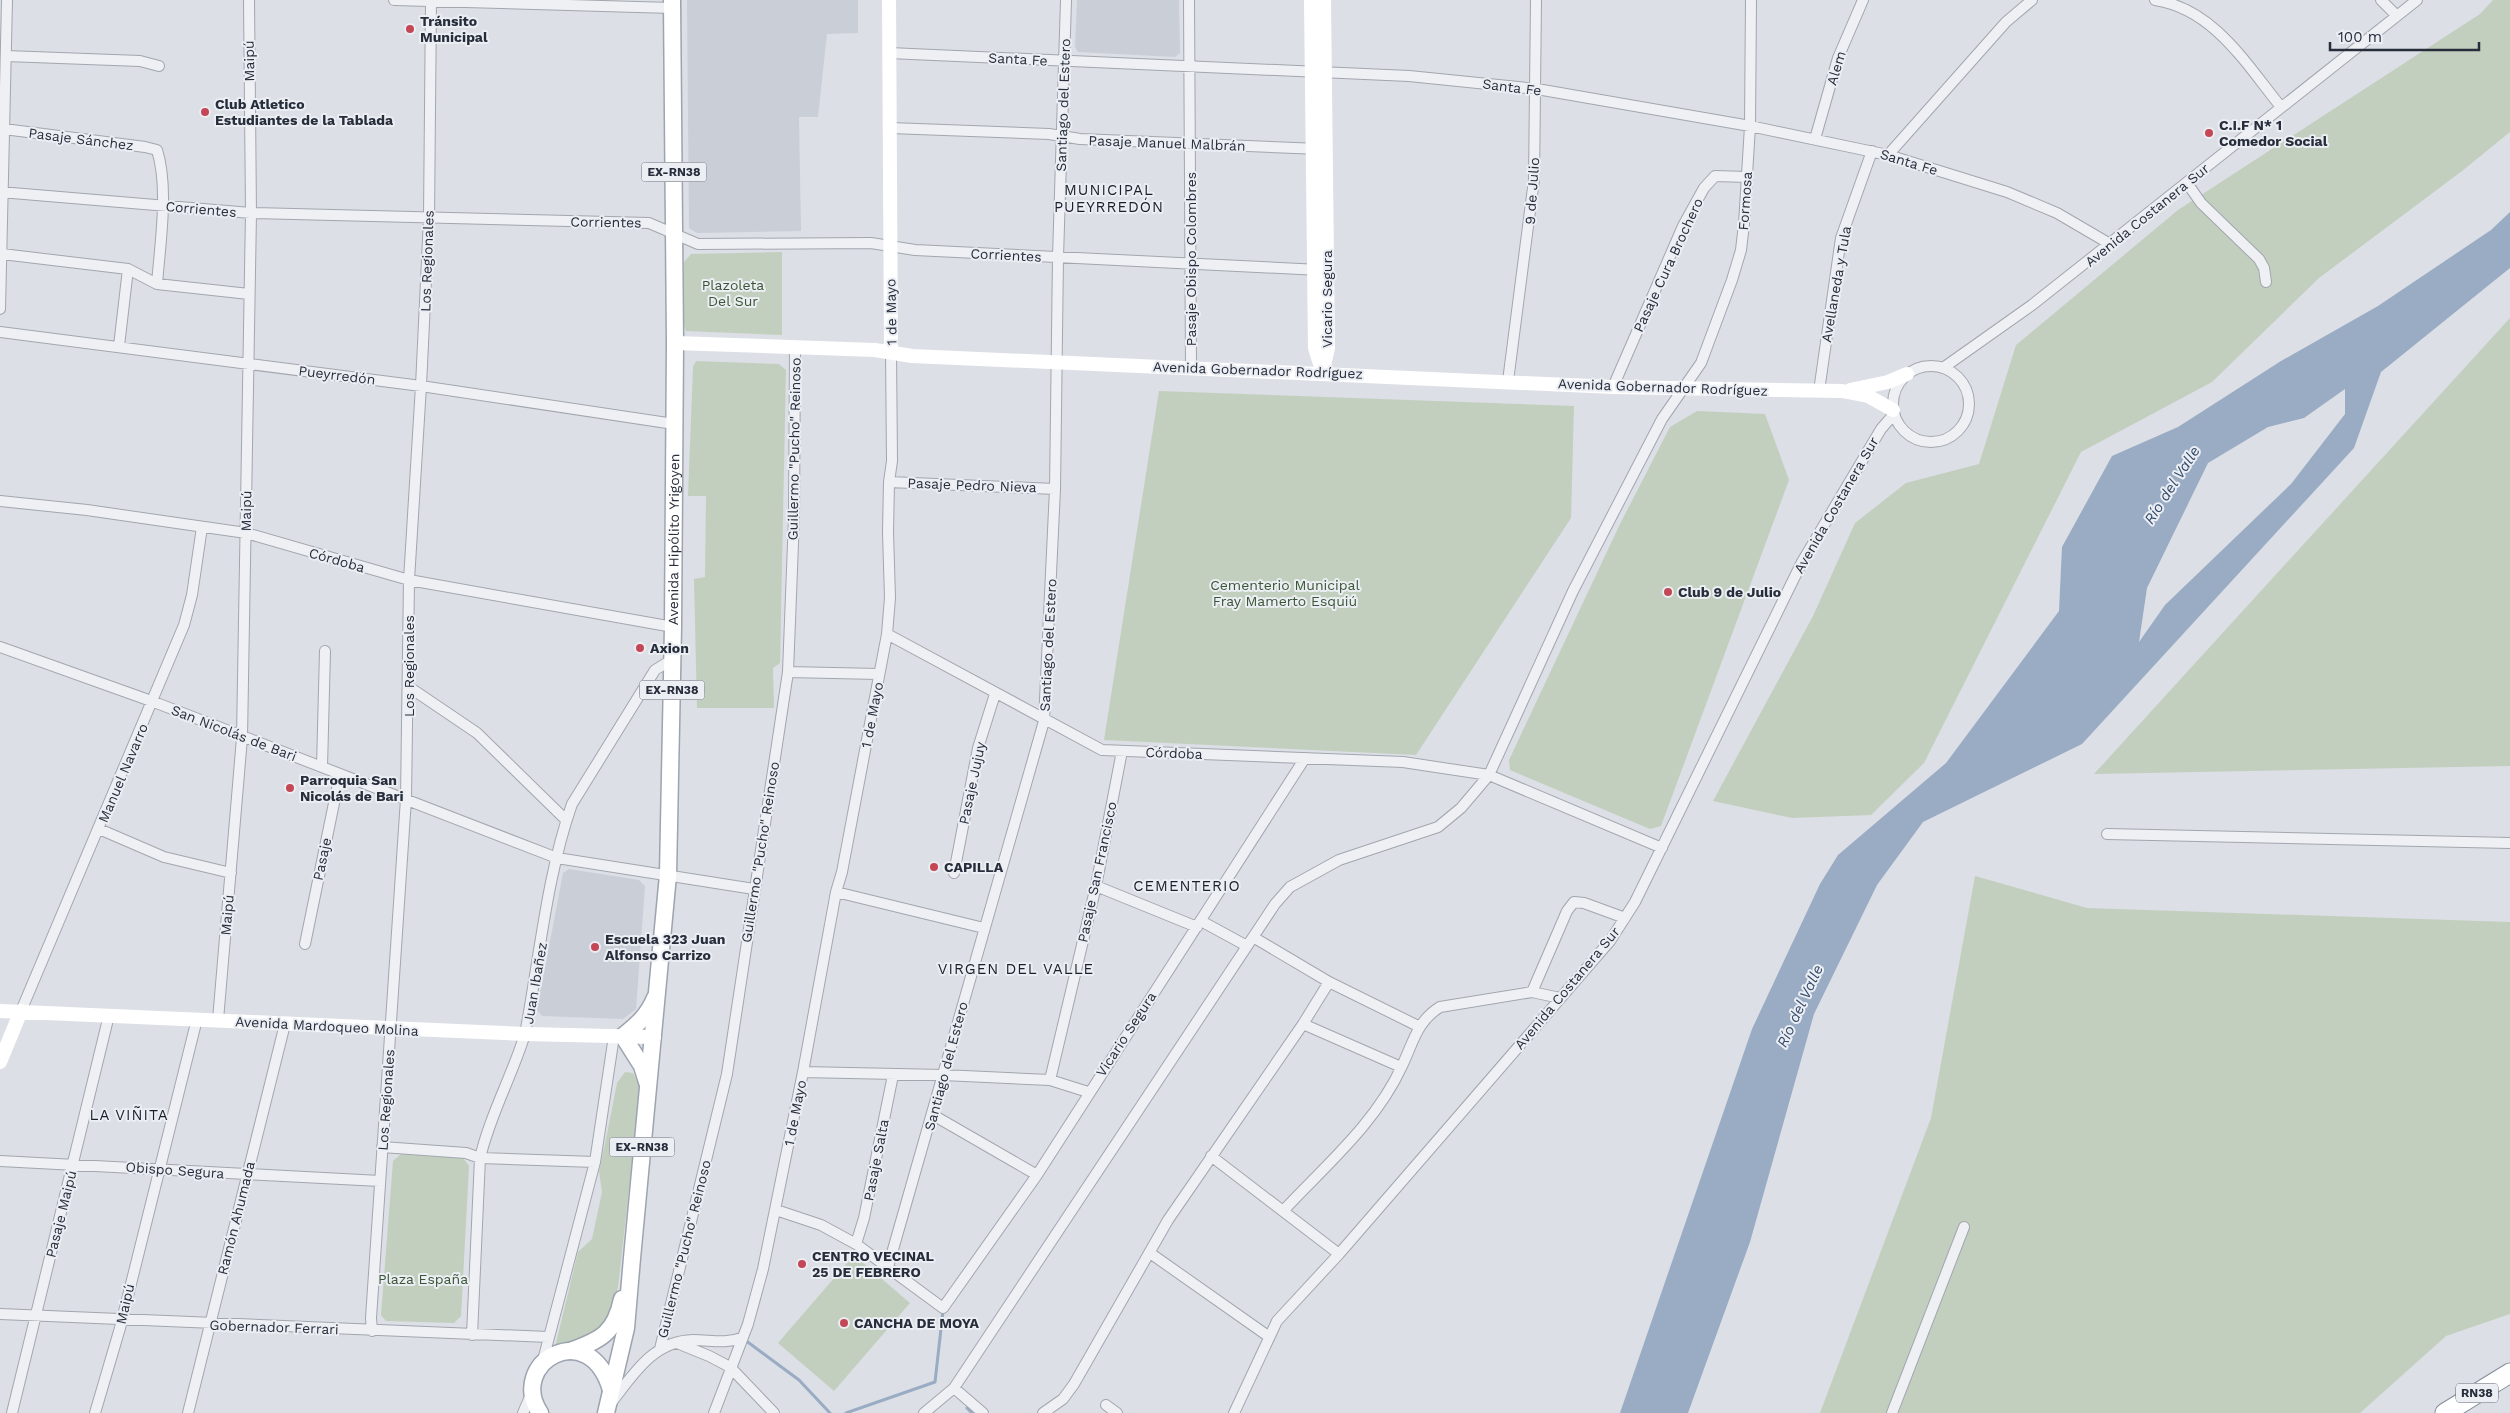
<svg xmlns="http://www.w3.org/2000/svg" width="2510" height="1413" viewBox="0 0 2510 1413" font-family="'Work Sans',sans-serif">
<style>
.built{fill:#caced7}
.green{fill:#c2cfbe}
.water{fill:#99acc4;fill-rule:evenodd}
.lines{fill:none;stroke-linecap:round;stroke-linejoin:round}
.stream{stroke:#99acc4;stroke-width:3}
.street-casing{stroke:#a2a6af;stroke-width:12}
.primary-casing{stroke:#9ca4b0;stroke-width:19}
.highway-casing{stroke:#858d9b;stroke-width:21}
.street{stroke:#eff0f4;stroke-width:10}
.secondary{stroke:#fff;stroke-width:14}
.primary{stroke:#fff;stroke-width:16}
.highway{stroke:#fff;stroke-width:19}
.poi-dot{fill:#c44756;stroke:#ebeef3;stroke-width:2}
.labels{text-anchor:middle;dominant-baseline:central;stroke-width:4;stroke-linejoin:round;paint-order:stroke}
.shield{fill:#ebeef3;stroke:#626772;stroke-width:1}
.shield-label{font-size:12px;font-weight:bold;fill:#272d3b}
.poi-label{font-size:14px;font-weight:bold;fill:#272d3b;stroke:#ebeef3;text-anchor:start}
.street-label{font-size:14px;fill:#272d3b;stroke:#ebeef3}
.park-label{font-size:14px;fill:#3a5535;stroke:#ebeef3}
.neighbourhood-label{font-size:15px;letter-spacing:1px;fill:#191f2b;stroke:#ebeef3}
.water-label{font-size:15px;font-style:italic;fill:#344b6b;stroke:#ebeef3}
</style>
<rect width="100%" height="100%" fill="#dcdfe5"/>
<path class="built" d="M687 0H858V33L827 34 818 117H799L801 231 697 233 689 228Z
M1077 0H1179L1180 53 1175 57 1078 52 1075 47Z
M569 869 639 880 645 886 636 1009 623 1019 542 1016 537 1010 563 873Z"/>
<path class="green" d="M2493 0H2510V132L2462 171 2319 278 2212 382 2081 452 1924 763 1871 815 1792 818 1713 801 1813 616 1855 523 1906 483 1979 464 2016 345 2178 210 2480 14Z
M782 252V335L686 331 684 326V262L691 254Z
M2510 318V766L2094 774Z
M696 361 779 364 786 370 780 663 773 668 774 708H697L694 579 705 577 706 496H688L693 367Z
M1159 391 1574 406 1571 518 1416 755 1104 740Z
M1697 411 1765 414 1789 480 1661 826 1650 829 1510 770 1509 760 1620 524 1670 427Z
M1975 876 2087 908 2510 922V1314L2446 1336 2360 1413H1820L1931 1118Z
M625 1072 633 1073 639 1085 638 1108 618 1287C606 1334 599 1332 555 1347L578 1252 592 1239 602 1192 599 1171 606 1139 617 1083Z
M401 1154 463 1158 469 1166 461 1316 454 1323 386 1321 381 1315 393 1161Z
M854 1255 910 1303 834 1391 778 1343Z"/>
<path class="water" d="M2510 212V268L2381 372 2354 448 2082 744 1923 822 1877 885 1814 1014 1750 1242 1688 1413H1620L1752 1029 1820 884 1838 855 1946 763 2059 611 2062 547 2112 456 2178 427 2281 361 2378 306 2491 230ZM2345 389V414L2291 484 2165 605 2139 642 2147 588 2208 463 2268 427 2304 418Z"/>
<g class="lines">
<path class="stream" d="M745 1340 799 1380 830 1413
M967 1408 972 1413
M846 1413 935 1382 943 1311"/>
<defs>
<path id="street" d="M394 0 672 8
M1189 0 1191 367
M2155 0C2214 9 2246 64 2281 107
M2381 0 2397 16
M889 53 1409 76 1537 89 1750 126 1888 155 2007 192 2057 213 2110 244
M6 56 140 61 159 66
M890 128 1049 134 1080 139 1320 149
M4 129 145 147 157 150C169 188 160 244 157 284
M1815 139 1838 58 1863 0
M1888 155 2006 22 2032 0
M2187 183 2201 203 2259 259 2264 268 2266 282
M0 192 251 213 649 223 698 244 871 243 915 250 1320 270
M2 254 128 269 157 284 249 294
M0 309 7 0
M0 332 421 386 674 424
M119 346 128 269
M1893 404a38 38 0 1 1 76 0a38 38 0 1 1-76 0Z
M1943 368 2032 305 2417 0
M1508 381 1534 180 1536 0
M1613 387 1683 226 1704 188 1715 176 1747 177
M1819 391 1841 238 1872 151
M889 482 1055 489
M0 501 87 510 246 533 409 580 673 627
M887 634 1102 750 1403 762 1489 775 1662 848
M0 647 154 702 557 858 754 889
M788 672 879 674
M409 687 477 733 566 820
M322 767 325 651
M99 829 164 857 231 873
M2107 834 2510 843
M954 873 978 748 995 694
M1096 886 1197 927
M836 892 984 928
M1201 921 1247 946
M1253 937 1329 982 1418 1026
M305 944 340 774
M1532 992 1567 911 1574 902 1584 903 1625 918
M21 1011 184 625 192 595 202 527
M218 1020 242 738 251 213 249 0
M1303 1024 1401 1067
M803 1072 943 1075 1050 1080 1088 1092
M1050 1080 1096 886 1122 751
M933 1115 1037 1175
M382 1147 466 1153 480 1158 595 1162
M1211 1156 1339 1254
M0 1161 380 1181
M776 1210 821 1225 856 1244 943 1308 1037 1175 1305 758
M1284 1210C1326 1165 1376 1123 1402 1066 1413 1043 1417 1021 1440 1007L1532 992 1560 998
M856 1244 864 1218 893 1075
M1150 1253 1268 1336
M888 1267 1044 721 1055 489 1058 257 1066 0
M0 1314 548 1337
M372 1331 371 1318 406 799 409 580 421 386 429 218 431 0
M472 1335 480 1158C490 1115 512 1076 525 1034 539 961 547 874 572 804L655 670 673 659
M677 1343 709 1356 730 1367 774 1413
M660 1349 727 1074 788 672 794 518 795 347
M542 1364 595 1162 614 1036
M954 1388 983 1413
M611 1403C633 1375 653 1341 693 1340 711 1340 725 1344 742 1338
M1106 1405 1117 1413
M12 1413 109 1015
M95 1413 120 1328 197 1019
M188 1413 285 1024
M523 1413 532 1392
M714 1413 748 1324 763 1269 803 1072 836 892 842 872 887 634 890 598 888 532 889 482 892 461 891 352
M924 1413 954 1388 1275 904 1290 887 1339 860 1438 827 1461 808 1489 775 1573 591 1662 419 1701 363 1732 280 1741 250 1744 224 1750 126 1751 0
M1043 1413 1063 1399 1074 1384 1168 1220 1303 1024 1329 982
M1234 1413 1277 1321 1339 1254 1610 941 1635 902 1802 562 1881 429 1894 414
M1892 1413 1964 1227"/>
<g id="primary">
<path d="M647 1082 642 1066 623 1036C637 1025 648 1015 655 998"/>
<path d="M570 1351C601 1340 615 1333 622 1299"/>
<path d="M540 1413C507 1363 589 1315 611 1390"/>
<path id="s1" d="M606 1413 626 1328 632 1258 668 875 673 627 675 343 672 0"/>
</g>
<path id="highway" d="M2445 1413 2510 1373"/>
</defs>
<use href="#street" class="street-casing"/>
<use href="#primary" class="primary-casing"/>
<use href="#highway" class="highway-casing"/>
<use href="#street" class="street"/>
<path class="secondary" d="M889 0 891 352
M1311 0 1315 348 1323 373
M675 343 875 350 912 356 1613 387 1842 391 1868 396 1893 410
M1323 370 1328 348 1324 0
M1850 390 1888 382 1907 374
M0 1011 525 1034 654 1037
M0 1062 21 1011"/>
<use href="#primary" class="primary"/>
<use href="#highway" class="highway"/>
</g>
<g class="poi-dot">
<circle cx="410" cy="29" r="5"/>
<circle cx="205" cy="112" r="5"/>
<circle cx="2209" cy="133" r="5"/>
<circle cx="1668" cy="592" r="5"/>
<circle cx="640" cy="648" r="5"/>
<circle cx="290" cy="788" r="5"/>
<circle cx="934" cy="867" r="5"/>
<circle cx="595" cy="947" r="5"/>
<circle cx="802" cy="1264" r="5"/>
<circle cx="844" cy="1323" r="5"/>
</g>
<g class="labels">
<g class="shield">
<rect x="641.5" y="162.5" width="65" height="19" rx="4"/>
<rect x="639.5" y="680.5" width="65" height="19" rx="4"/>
<rect x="609.5" y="1137.5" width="65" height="19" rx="4"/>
<rect x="2456" y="1383.5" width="42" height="19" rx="4"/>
</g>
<g class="shield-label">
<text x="674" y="172">EX-RN38</text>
<text x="672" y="690">EX-RN38</text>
<text x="642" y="1147">EX-RN38</text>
<text x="2477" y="1393">RN38</text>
</g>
<g class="poi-label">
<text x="420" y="21">Tránsito<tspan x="420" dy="16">Municipal</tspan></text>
<text x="215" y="104">Club Atletico<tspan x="215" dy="16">Estudiantes de la Tablada</tspan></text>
<text x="2219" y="125">C.I.F N* 1<tspan x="2219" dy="16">Comedor Social</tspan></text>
<text x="1678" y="592">Club 9 de Julio</text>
<text x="650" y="648">Axion</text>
<text x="300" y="780">Parroquia San<tspan x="300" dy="16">Nicolás de Bari</tspan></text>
<text x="944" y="867">CAPILLA</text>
<text x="605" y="939">Escuela 323 Juan<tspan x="605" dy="16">Alfonso Carrizo</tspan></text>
<text x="812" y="1256">CENTRO VECINAL<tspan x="812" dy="16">25 DE FEBRERO</tspan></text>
<text x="854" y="1323">CANCHA DE MOYA</text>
</g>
<g class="street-label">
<text transform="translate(1018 59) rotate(3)">Santa Fe</text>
<text transform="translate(249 61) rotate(-91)">Maipú</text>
<text transform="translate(1836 68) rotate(-73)">Alem</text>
<text transform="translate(1512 87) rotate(7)">Santa Fe</text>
<text transform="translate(1063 105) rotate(-88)">Santiago del Estero</text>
<text transform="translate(81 139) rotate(7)">Pasaje Sánchez</text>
<text transform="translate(1167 143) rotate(2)">Pasaje Manuel Malbrán</text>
<text transform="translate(1909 162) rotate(17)">Santa Fe</text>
<text transform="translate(1532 191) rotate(-86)">9 de Julio</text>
<text transform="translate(1745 201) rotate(-86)">Formosa</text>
<text transform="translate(201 209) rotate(5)">Corrientes</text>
<text transform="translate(2147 215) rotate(-39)">Avenida Costanera Sur</text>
<text transform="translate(606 222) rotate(1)">Corrientes</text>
<text transform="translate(1006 255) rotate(3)">Corrientes</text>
<text transform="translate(1191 259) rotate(-90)">Pasaje Obispo Colombres</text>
<text transform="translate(427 261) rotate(-88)">Los Regionales</text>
<text transform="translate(1668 265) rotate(-65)">Pasaje Cura Brochero</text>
<text transform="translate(1836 284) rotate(-80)">Avellaneda y Tula</text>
<text transform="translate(1327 299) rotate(-90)">Vicario Segura</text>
<text transform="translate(891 312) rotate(-91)">1 de Mayo</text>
<text transform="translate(1258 370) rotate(2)">Avenida Gobernador Rodríguez</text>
<text transform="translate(337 375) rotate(7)">Pueyrredón</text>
<text transform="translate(1663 387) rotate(2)">Avenida Gobernador Rodríguez</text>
<text transform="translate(794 449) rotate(-89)">Guillermo "Pucho" Reinoso</text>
<text transform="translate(972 485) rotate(2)">Pasaje Pedro Nieva</text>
<text transform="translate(1836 505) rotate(-60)">Avenida Costanera Sur</text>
<text transform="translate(246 511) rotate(-89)">Maipú</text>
<text stroke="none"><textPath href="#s1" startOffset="878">Avenida Hipólito Yrigoyen</textPath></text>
<text transform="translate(337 560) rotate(16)">Córdoba</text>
<text transform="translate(1048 645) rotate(-87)">Santiago del Estero</text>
<text transform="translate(409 666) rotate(-90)">Los Regionales</text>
<text transform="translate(872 715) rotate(-79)">1 de Mayo</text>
<text transform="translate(234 733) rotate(21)">San Nicolás de Bari</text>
<text transform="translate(1174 753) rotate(2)">Córdoba</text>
<text transform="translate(123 773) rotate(-67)">Manuel Navarro</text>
<text transform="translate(972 783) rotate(-78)">Pasaje Jujuy</text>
<text transform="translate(760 852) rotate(-81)">Guillermo "Pucho" Reinoso</text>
<text transform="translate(322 859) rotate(-78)">Pasaje</text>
<text transform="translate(1097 872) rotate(-78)">Pasaje San Francisco</text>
<text transform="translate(227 915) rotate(-85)">Maipú</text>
<text transform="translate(535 983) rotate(-80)">Juan Ibañez</text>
<text transform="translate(1567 988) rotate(-50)">Avenida Costanera Sur</text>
<text transform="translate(327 1026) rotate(3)">Avenida Mardoqueo Molina</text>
<text transform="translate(1126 1034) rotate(-57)">Vicario Segura</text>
<text transform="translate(946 1066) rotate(-75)">Santiago del Estero</text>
<text transform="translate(386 1100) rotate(-86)">Los Regionales</text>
<text transform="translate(795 1113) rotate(-79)">1 de Mayo</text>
<text transform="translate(876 1160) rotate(-79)">Pasaje Salta</text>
<text transform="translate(175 1170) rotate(4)">Obispo Segura</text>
<text transform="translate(61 1214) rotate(-76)">Pasaje Maipú</text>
<text transform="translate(236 1218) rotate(-76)">Ramón Ahumada</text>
<text transform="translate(684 1249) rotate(-76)">Guillermo "Pucho" Reinoso</text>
<text transform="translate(125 1304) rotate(-77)">Maipú</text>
<text transform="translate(274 1327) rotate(2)">Gobernador Ferrari</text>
</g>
<g class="park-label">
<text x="733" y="285">Plazoleta<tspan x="733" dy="16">Del Sur</tspan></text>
<text x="1285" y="585">Cementerio Municipal<tspan x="1285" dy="16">Fray Mamerto Esquiú</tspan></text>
<text x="423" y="1279">Plaza España</text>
</g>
<g class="neighbourhood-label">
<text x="1109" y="190">MUNICIPAL<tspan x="1109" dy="17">PUEYRREDÓN</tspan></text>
<text x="1187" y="886">CEMENTERIO</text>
<text x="1016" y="969">VIRGEN DEL VALLE</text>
<text x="129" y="1115">LA VIÑITA</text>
</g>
<g class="water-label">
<text transform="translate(2172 485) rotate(-57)">Río del Valle</text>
<text transform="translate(1800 1006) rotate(-65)">Río del Valle</text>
</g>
</g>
<path d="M2330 42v8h149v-8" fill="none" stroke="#272d3b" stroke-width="2.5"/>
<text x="2338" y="42" font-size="15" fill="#272d3b" stroke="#ebeef3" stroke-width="4" paint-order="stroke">100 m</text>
</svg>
